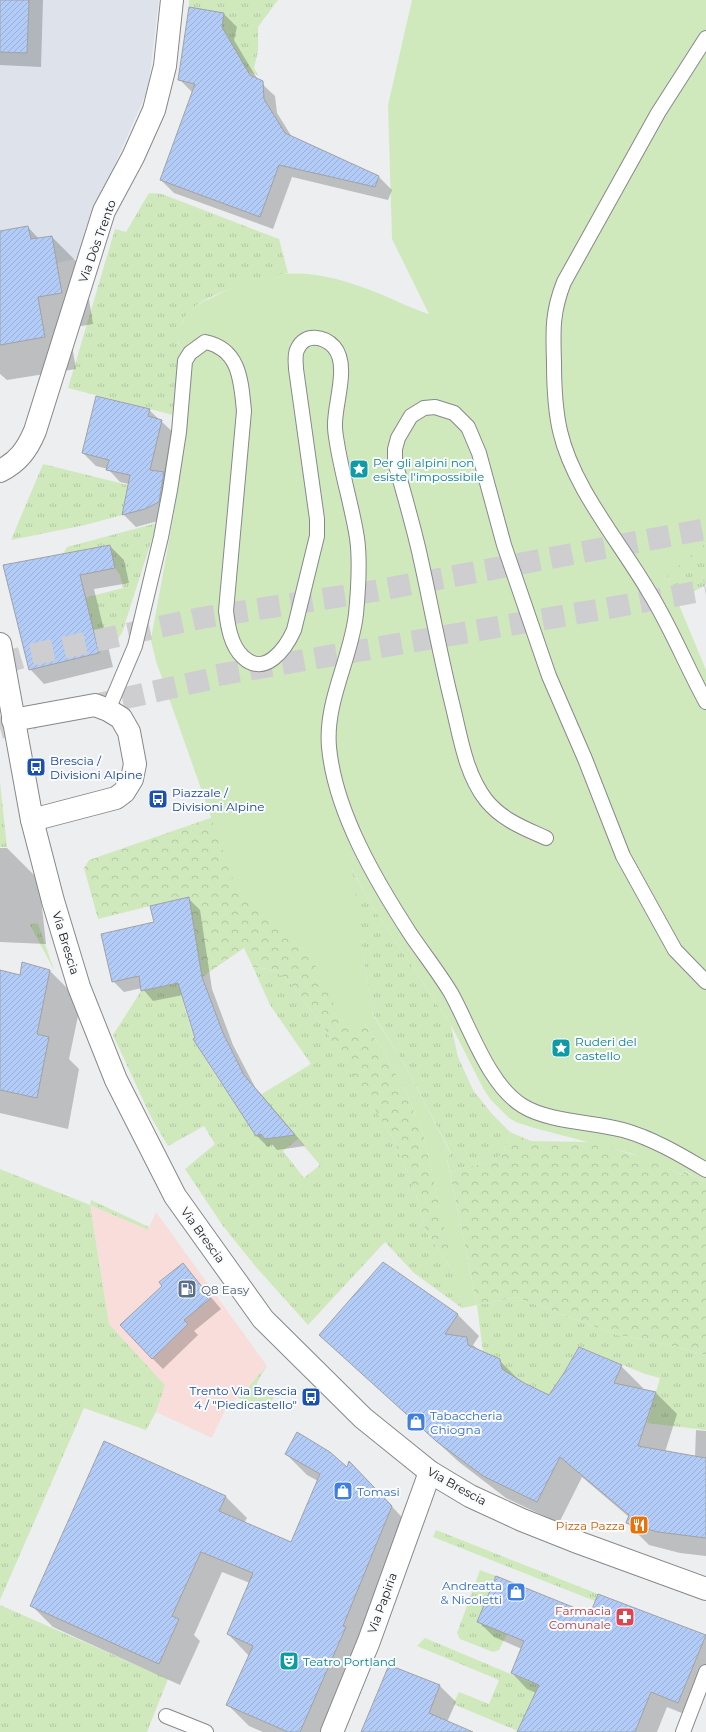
<svg xmlns="http://www.w3.org/2000/svg" width="706" height="1732" viewBox="0 0 706 1732" font-family="Montserrat,sans-serif">
<style>
.commercial{fill:#f8ddda}
.built{fill:#dee3eb}
.grass{fill:url(#grass-tufts);fill-rule:evenodd}
.forest{fill:url(#forest-crowns)}
.park{fill:#cfe9bd}
.shadow{fill:#0003}
.building{fill:url(#building-hatch);stroke:#a1a2a4}
.lines{fill:none;stroke-linecap:round;stroke-linejoin:round}
.highway-tunnel{stroke:#ceced0;stroke-width:22;stroke-dasharray:22 11;stroke-linecap:butt}
.lane-casing{stroke:#878889;stroke-width:16}
.street-casing{stroke:#878889;stroke-width:24}
.secondary-casing{stroke:#878889;stroke-width:24}
.lane{stroke:#fff;stroke-width:14}
.street{stroke:#fff;stroke-width:22}
.secondary{stroke:#fff;stroke-width:22}
.labels{text-anchor:middle;dominant-baseline:central;stroke-width:4;stroke-linejoin:round;paint-order:stroke}
.street-label{font-size:12px;fill:#1c1c1d;stroke:#fafbfd}
.culture-label{font-size:12px;fill:#0d838f;stroke:#fafbfd;text-anchor:start}
.transit-label{font-size:12px;fill:#164399;stroke:#fafbfd;text-anchor:start}
.service-label{font-size:12px;fill:#4e5e75;stroke:#fafbfd;text-anchor:start}
.shop-label{font-size:12px;fill:#366cbe;stroke:#fafbfd;text-anchor:start}
.food-label{font-size:12px;fill:#c56008;stroke:#fafbfd;text-anchor:end}
.health-label{font-size:12px;fill:#be3a42;stroke:#fafbfd;text-anchor:end}
</style>
<defs>
<pattern id="grass-tufts" width="24" height="20" patternUnits="userSpaceOnUse"><rect width="24" height="20" fill="#cfe9bd"/><path d="M3 7l-1-3M5 7V3M7 7l1-3M15 17l-1-3M17 17v-4M19 17l1-3" fill="none" stroke="#b1c7a2"/></pattern>
<pattern id="forest-crowns" width="20" height="18" patternUnits="userSpaceOnUse"><rect width="20" height="18" fill="#cfe9bd"/><path d="M2 6a3 3 0 1 1 6 0M12 15a3 3 0 1 1 6 0" fill="none" stroke="#b1c7a2"/></pattern>
<pattern id="building-hatch" width="6" height="6" patternUnits="userSpaceOnUse"><rect width="6" height="6" fill="#b3ccf7"/><path d="M-1 1l2-2M0 6l6-6M5 7l2-2" fill="none" stroke="#99afd3"/></pattern>
</defs>
<rect width="100%" height="100%" fill="#edeef0"/>
<path class="commercial" d="M90 1205 148 1230 156 1212 267 1366 224 1412 212 1438 156 1412 165 1385 109 1324Z"/>
<path class="built" d="M0 0H159L148 89 95 210 78 258 57 263 52 236 31 239 28 226 0 231Z"/>
<path class="grass" d="M189 0H278L258 27V51L254 68 258 75 221 64 216 56 224 14 189 7Z
M149 193 162 194 279 239 288 273C262 278 199 294 185 317 180 324 179 335 178 343L182 348 177 373 173 415 68 388 115 229 126 232Z
M43 464 128 485 122 515 85 525 11 540Z
M157 523 122 633 117 640 99 653 29 612 123 588 120 575 115 568 110 545 63 554 67 547Z
M706 543V585L678 600 666 576Z
M0 782 7 847H0Z
M351 868 372 906 451 1025 458 1057 473 1090 492 1114 510 1132C503 1174 477 1158 450 1173L447 1158 451 1153 406 1067 372 1012 375 1009 368 988Z
M34 923 38 924 54 970 30 925Z
M253 967 275 970 291 984 323 1026 368 1097 394 1140 418 1200 426 1232 455 1274 462 1308 414 1273 385 1242 308 1325 256 1267 223 1226 185 1169 215 1144 204 1126 168 1146 151 1117 113 1035 141 991 178 983C183 1001 188 1021 195 1039 212 1076 239 1108 265 1139L294 1135 260 1095 311 1064 270 1005ZM298 1139 320 1165 304 1178 283 1151Z
M0 1169 90 1205 91 1200 149 1227 148 1230 90 1205 109 1324 165 1385 156 1412 146 1430 84 1408 0 1600Z
M516 1297 617 1335 650 1340 706 1355V1430L647 1423 660 1378 645 1374 579 1347 564 1373 548 1397 503 1373 500 1359 483 1352 477 1305Z
M267 1366C261 1376 253 1385 257 1398L265 1397 268 1394 274 1398 262 1411 238 1398Z
M436 1530 598 1594 595 1601 433 1537Z
M480 1570 496 1576 477 1621 507 1634 499 1650 493 1652 460 1639 457 1633Z
M0 1605 168 1679 147 1732H0Z
M425 1638 637 1727 518 1731 453 1704 459 1692 489 1704 499 1680 417 1646Z"/>
<path class="forest" d="M185 442 322 696 364 1023 383 1050 407 1094 424 1137 455 1274 426 1232 418 1200 394 1140 323 1026 291 984 275 970 253 967 244 948 202 977 150 906 98 919 84 868 89 860 219 815 157 664 151 640 171 535Z
M510 1132 531 1141 587 1142 602 1145 647 1159 682 1175 684 1171 706 1183V1355L650 1340 617 1335 516 1297 477 1305 450 1173C477 1158 503 1174 510 1132Z"/>
<path class="park" d="M412 0H706V543L667 576 706 670V1183L685 1171 683 1175 630 1153 534 1128 516 1122 509 1118 490 1099 483 1088 451 1025 372 906 352 869 368 988 375 1009 372 1013 406 1067 451 1154 447 1159 477 1305 462 1308 424 1137 407 1094 383 1050 364 1023H343L312 958 235 885 157 664 151 640 178 491 161 487 170 439 177 373 182 348C173 338 179 330 184 319 190 305 209 300 221 293 277 264 321 270 378 293 395 300 412 309 429 314L392 239 388 105Z"/>
<path class="shadow" d="M0 0H43L41 67 0 65Z
M224 14 237 27 234 40 258 80 275 96 277 113 292 137 379 177 392 190 388 200 292 177 273 229 174 193 161 180 193 93 179 79Z
M28 227 39 239 52 237 84 269 93 324 69 328 76 369 7 380 0 374V232Z
M149 410 175 434 165 474 176 486 158 521 136 527 123 514 129 484 120 482 108 469 96 466 83 453Z
M110 546 124 560 129 583 94 589 113 667 44 684 30 669 4 566Z
M0 848H7L39 880 46 944 0 942Z
M189 899 200 910 212 989 233 1045 255 1087 305 1146 277 1150 272 1144 268 1147 257 1136 196 1038 183 995 153 1001 142 988 124 992 113 981 155 923Z
M0 971 21 976 50 971 81 1002 69 1059 79 1069 68 1129 0 1113Z
M183 1264 221 1309 194 1331 198 1335 163 1369 152 1358 163 1286Z
M457 1314 479 1336 473 1345 480 1351 499 1360 521 1382 549 1396 621 1366 643 1388 642 1390 656 1393 677 1414 665 1452 695 1457 696 1430 706 1431V1556L680 1553 649 1545 627 1523 629 1517 582 1477 559 1523 506 1498 459 1462 320 1335Z
M105 1442 226 1497 247 1518 244 1523 291 1544 318 1481 307 1475 286 1454 347 1469 370 1483 412 1528 330 1732H263L249 1726 228 1705 249 1656 228 1634 250 1583 222 1572 194 1635 200 1641 180 1685 53 1627 32 1606Z
M598 1596 706 1636V1689L694 1718 667 1707 657 1732H518L536 1693 527 1689 512 1673 522 1649 494 1637 478 1621 590 1615Z
M390 1666 440 1686 456 1702 447 1722 473 1732H368Z"/>
<path class="building" d="M0 0H29L27 53 0 52Z
M189 7 224 13 222 27 250 75 263 81 264 99 285 133 379 176 375 187 279 165 260 217 160 180 195 84 178 80Z
M28 226 31 239 52 236 62 293 38 297 45 337 0 345V231Z
M96 396 150 409 148 416 162 420 150 470 164 472 159 502 145 509 122 515 130 475 106 470 109 460 82 453Z
M110 545 115 568 80 575 99 653 29 670 3 565Z
M189 897 202 977 223 1033 244 1075 295 1135 265 1139 261 1134 256 1136 193 1039 195 1038 178 983 141 991 139 976 112 982 101 934 154 922 150 906Z
M22 962 50 970 37 1034 49 1037 37 1098 0 1090V970L20 975Z
M383 1262 458 1314 445 1334 467 1337 468 1345 500 1359 502 1369 524 1383 549 1395 564 1373 579 1347 622 1365 614 1383 656 1392 638 1446 706 1458V1538L658 1532 626 1523 629 1515 560 1457 537 1502 483 1476 436 1441 319 1335Z
M183 1263 211 1298 184 1320 188 1324 152 1359 120 1325 162 1286 159 1282Z
M297 1432 330 1452 347 1467 349 1461 392 1506 343 1626 346 1627 300 1732H288L226 1705 253 1646 227 1634 253 1573 201 1552 172 1616 179 1619 159 1664 30 1606 104 1441 226 1496 219 1511 291 1542 320 1474 285 1454Z
M496 1576 590 1614 598 1594 706 1635 678 1703 651 1692 635 1732H517L539 1685 511 1673 524 1641 477 1622Z
M389 1665 440 1685 429 1713 473 1732H361Z"/>
<g class="lines">
<path class="highway-tunnel" d="M0 664 30 655 201 618 374 591 706 529
M90 706 210 679 212 676 620 606 706 590
M0 728 33 719"/>
<defs>
<path id="lane" d="M706 38 658 113 564 282C552 312 553 331 554 362 554 386 555 409 560 431 573 488 620 542 649 592 671 627 686 666 706 702
M108 710 135 646 161 537 170 490 179 432 185 361 190 353 205 342C240 349 241 381 244 411L226 611C228 627 231 646 243 657 265 678 286 648 294 630L317 536V519L296 369C296 363 294 354 298 348 305 333 324 336 334 347 350 365 334 405 335 426 335 432 336 437 337 443 342 475 352 506 357 538 360 559 358 593 356 614 351 659 325 701 329 747 335 812 376 881 411 935 424 954 439 973 451 993 470 1027 489 1086 523 1106 549 1122 593 1122 623 1130 652 1138 681 1155 706 1170
M546 838C524 828 502 820 486 800 465 773 460 735 452 703 439 651 430 599 418 547 411 518 403 490 395 462V449L398 438 411 416 424 408 435 407 454 413 468 427 479 453 504 545 549 676 585 759 623 856 675 950 706 982
M166 1716 206 1732
M683 1732 706 1672"/>
<path id="street" d="M0 471C18 462 27 450 35 431L104 211 133 157 154 110 165 66 172 0
M13 720 95 705 108 710 121 718 129 732 135 764 132 779 124 792 116 798 32 820
M332 1732 369 1641 430 1472"/>
<path id="secondary" d="M0 644 32 820 53 901 79 987 116 1080 175 1196 263 1319 363 1418 430 1472 470 1496 522 1520 580 1543 706 1589"/>
</defs>
<use href="#lane" class="lane-casing"/>
<use href="#street" class="street-casing"/>
<use href="#secondary" class="secondary-casing"/>
<use href="#lane" class="lane"/>
<use href="#street" class="street"/>
<use href="#secondary" class="secondary"/>
</g>
<defs>
<symbol id="sight-square" viewBox="-11 -11 22 22"><rect x="-9" y="-9" width="18" height="18" rx="4" fill="#0f9aa8" stroke="#fafbfd"/><path d="M0-6L1.8-2.2L6-1.7L2.9 1.2L3.7 5.4L0 3.3L-3.7 5.4L-2.9 1.2L-6-1.7L-1.8-2.2Z" fill="#fff"/></symbol>
<symbol id="bus-square" viewBox="-11 -11 22 22"><rect x="-9" y="-9" width="18" height="18" rx="4" fill="#1a4fb4" stroke="#fafbfd"/><path d="M-5-6H5V4H4V6H2V4H-2V6H-4V4H-5ZM-3.5-4V0h7V-4ZM-3.5 1.2v1.5H-2V1.2ZM2 1.2v1.5H3.5V1.2Z" fill="#fff"/></symbol>
<symbol id="fuel-square" viewBox="-11 -11 22 22"><rect x="-9" y="-9" width="18" height="18" rx="4" fill="#5c6f8a" stroke="#fafbfd"/><path d="M-5.5-6h7V0h2V4h1.3V-2.5L3-4.5l.8-.8L6-3V5H2.5V1h-1V6h-7ZM-4.2-4.7v3.2H.2V-4.7Z" fill="#fff"/></symbol>
<symbol id="shop-square" viewBox="-11 -11 22 22"><rect x="-9" y="-9" width="18" height="18" rx="4" fill="#3f7fe0" stroke="#fafbfd"/><path d="M-5-2.5h2.3a2.7 3.5 0 0 1 5.4 0H5L5.5 6h-11ZM-1.5-2.5h3a1.5 2.3 0 0 0-3 0Z" fill="#fff"/></symbol>
<symbol id="restaurant-square" viewBox="-11 -11 22 22"><rect x="-9" y="-9" width="18" height="18" rx="4" fill="#e8710a" stroke="#fafbfd"/><path d="M-5-6h1v4h1v-4h1v4h1v-4h1v5L-1.5 .5V6h-2V.5L-5-1ZM5-6V6H3V1.5H1.5Q1.5-4 5-6Z" fill="#fff"/></symbol>
<symbol id="pharmacy-square" viewBox="-11 -11 22 22"><rect x="-9" y="-9" width="18" height="18" rx="4" fill="#e0444e" stroke="#fafbfd"/><path d="M-2-6h4v4h4v4h-4v4h-4v-4h-4v-4h4Z" fill="#fff"/></symbol>
<symbol id="theatre-square" viewBox="-11 -11 22 22"><rect x="-9" y="-9" width="18" height="18" rx="4" fill="#0f9aa8" stroke="#fafbfd"/><path d="M-5-5.5Q0-4 5-5.5V0Q5 5 0 6Q-5 5-5 0ZM-3.3-2.5H-1v1.5H-3.3ZM1-2.5H3.3v1.5H1ZM-2.8 1Q0 5.5 2.8 1Z" fill="#fff"/></symbol>
</defs>
<g fill-rule="evenodd">
<use href="#sight-square" x="348" y="458" width="22" height="22"/>
<use href="#bus-square" x="25" y="756" width="22" height="22"/>
<use href="#bus-square" x="147" y="788" width="22" height="22"/>
<use href="#sight-square" x="550" y="1037" width="22" height="22"/>
<use href="#fuel-square" x="176" y="1278" width="22" height="22"/>
<use href="#bus-square" x="300" y="1386" width="22" height="22"/>
<use href="#shop-square" x="405" y="1411" width="22" height="22"/>
<use href="#shop-square" x="332" y="1480" width="22" height="22"/>
<use href="#restaurant-square" x="628" y="1514" width="22" height="22"/>
<use href="#shop-square" x="505" y="1581" width="22" height="22"/>
<use href="#pharmacy-square" x="614" y="1606" width="22" height="22"/>
<use href="#theatre-square" x="278" y="1650" width="22" height="22"/>
</g>
<g class="labels">
<g class="street-label">
<text transform="translate(97 241) rotate(-70)">Via Dòs Trento</text>
<text transform="translate(66 943) rotate(73)">Via Brescia</text>
<text transform="translate(203 1235) rotate(54)">Via Brescia</text>
<text transform="translate(457 1486) rotate(29)">Via Brescia</text>
<text transform="translate(382 1603) rotate(-70)">Via Papiria</text>
</g>
<g class="culture-label">
<text x="373" y="462">Per gli alpini non<tspan x="373" dy="14">esiste l'impossibile</tspan></text>
<text x="575" y="1041">Ruderi del<tspan x="575" dy="14">castello</tspan></text>
<text x="303" y="1661">Teatro Portland</text>
</g>
<g class="transit-label">
<text x="50" y="760">Brescia /<tspan x="50" dy="14">Divisioni Alpine</tspan></text>
<text x="172" y="792">Piazzale /<tspan x="172" dy="14">Divisioni Alpine</tspan></text>
<text x="297" y="1390" text-anchor="end">Trento Via Brescia<tspan x="297" dy="14">4 / "Piedicastello"</tspan></text>
</g>
<g class="service-label">
<text x="201" y="1289">Q8 Easy</text>
</g>
<g class="shop-label">
<text x="430" y="1415">Tabaccheria<tspan x="430" dy="14">Chiogna</tspan></text>
<text x="357" y="1491">Tomasi</text>
<text x="502" y="1585" text-anchor="end">Andreatta<tspan x="502" dy="14">&amp; Nicoletti</tspan></text>
</g>
<g class="food-label">
<text x="625" y="1525">Pizza Pazza</text>
</g>
<g class="health-label">
<text x="611" y="1610">Farmacia<tspan x="611" dy="14">Comunale</tspan></text>
</g>
</g>
</svg>
